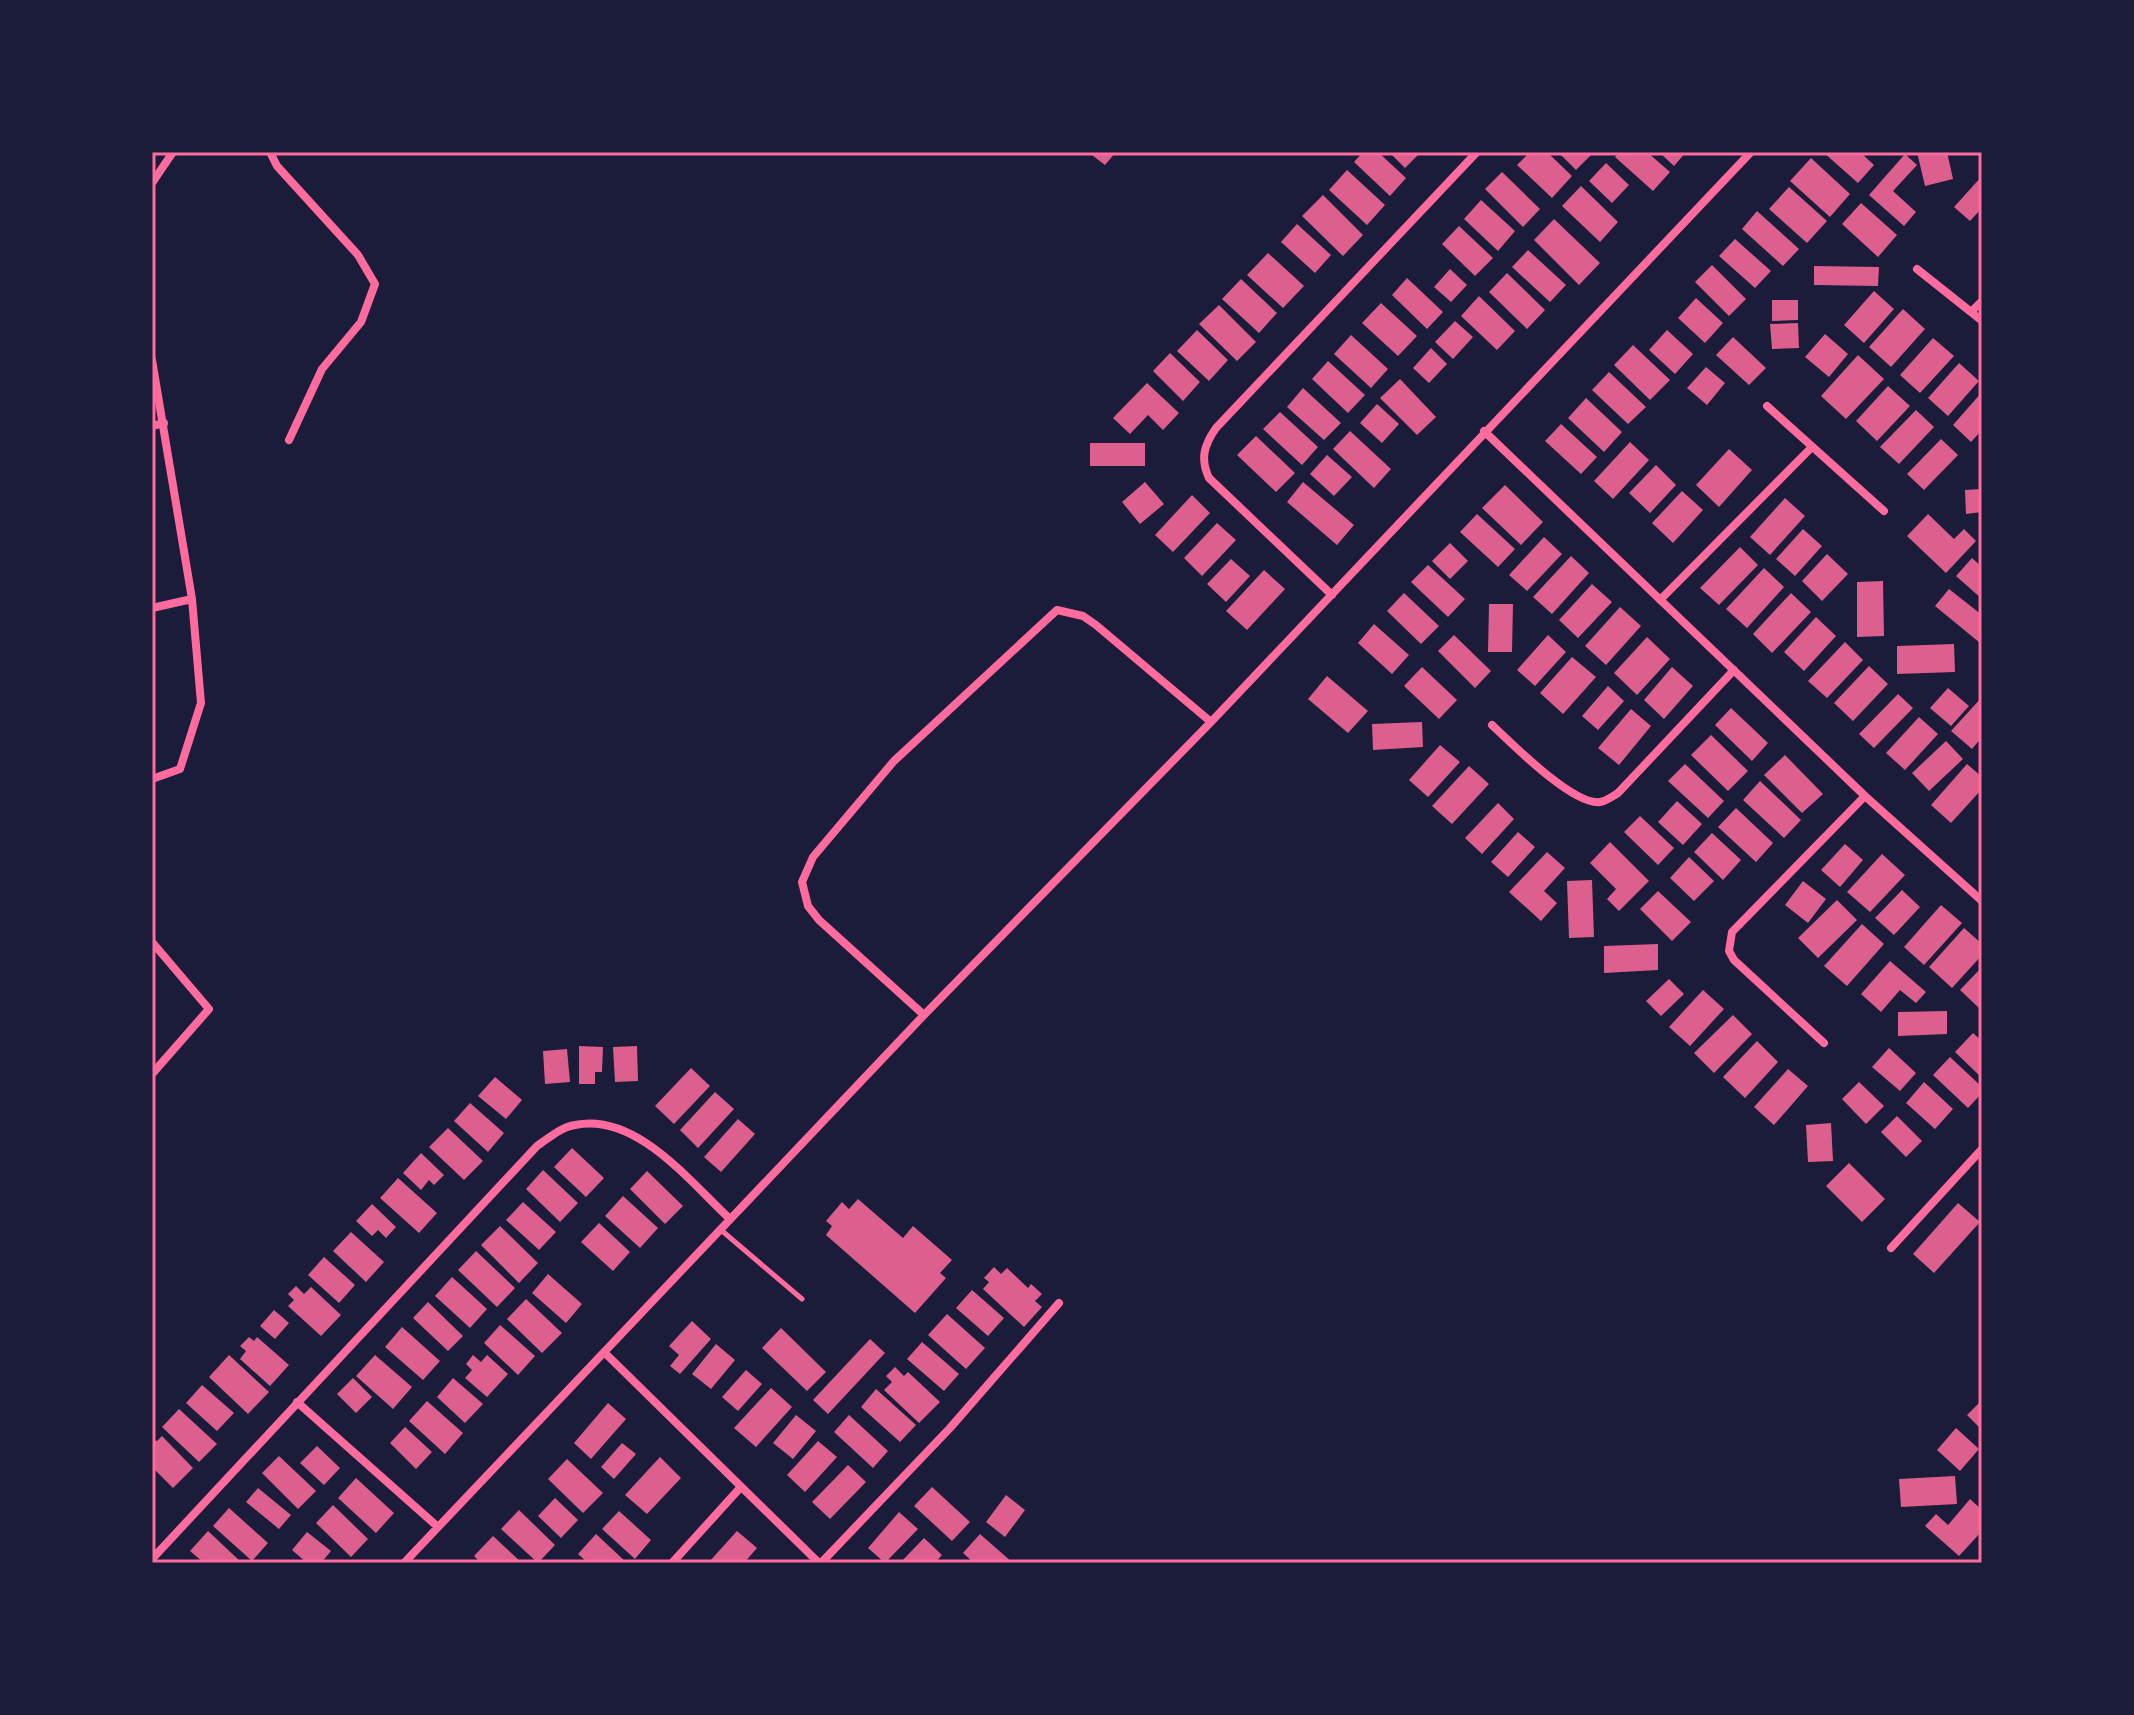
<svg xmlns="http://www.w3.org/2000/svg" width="2134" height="1715" viewBox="0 0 2134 1715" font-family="Raleway,sans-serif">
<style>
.building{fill:#dd5f8e}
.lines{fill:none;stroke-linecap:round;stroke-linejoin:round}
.service{stroke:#ff6b9d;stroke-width:5}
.minor{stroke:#ff6b9d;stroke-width:8}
.neatline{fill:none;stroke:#ff6b9d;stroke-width:3}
</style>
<rect width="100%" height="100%" fill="#1b1b3a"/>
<path class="building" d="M1088 152H1116L1105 165Z
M1363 152H1378L1406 178 1390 196 1354 162Z
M1389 152H1421L1405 168Z
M1530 152H1547L1572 176 1552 198 1517 165Z
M1558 152H1594L1576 170Z
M1619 152H1647L1670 172 1653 191 1615 157Z
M1659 152H1686L1674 166Z
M1823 152H1860L1874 165 1858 183Z
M1917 152H1947L1953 179 1925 186Z
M1905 154 1917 165 1893 191 1916 212 1904 226 1869 195Z
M1811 158 1850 194 1830 217 1790 181Z
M1606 163 1629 185 1612 203 1589 181Z
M1347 170 1385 205 1367 225 1329 190Z
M1502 172 1540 209 1523 227 1485 189Z
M1982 176V208L1970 221 1954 207Z
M1581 186 1618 222 1600 242 1562 206Z
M1789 187 1827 221 1807 243 1769 209Z
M1323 195 1363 235 1343 256 1302 216Z
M1481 200 1515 231 1498 251 1464 219Z
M1861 203 1897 235 1878 257 1842 224Z
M1757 211 1799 249 1783 266 1742 229Z
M1554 219 1600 263 1579 285 1534 240Z
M1297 224 1331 255 1315 273 1281 242Z
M1459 226 1493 258 1475 276 1442 244Z
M1735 239 1771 271 1755 288 1719 256Z
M1528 250 1566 285 1550 302 1512 267Z
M1268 253 1304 286 1283 308 1247 275Z
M1712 265 1746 299 1729 316 1695 282Z
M1814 266 1879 267 1878 286 1814 285Z
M1450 269 1467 285 1451 302 1434 287Z
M1507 273 1545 310 1527 329 1489 292Z
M1407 278 1443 312 1427 329 1392 295Z
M1241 279 1277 313 1259 333 1222 299Z
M1874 291 1894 309 1864 343 1844 325Z
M1479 296 1515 331 1497 350 1461 316Z
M1696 298 1723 323 1705 343 1678 318Z
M1772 300H1798V320L1772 321Z
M1381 303 1417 336 1398 356 1362 323Z
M1219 305 1256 342 1237 361 1199 324Z
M1903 309 1925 329 1891 367 1869 347Z
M1455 321 1473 337 1453 359 1435 342Z
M1798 323 1799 348 1772 349 1770 324Z
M1197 330 1228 360 1209 381 1177 351Z
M1667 330 1693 354 1675 374 1649 350Z
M1825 334 1848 354 1829 377 1805 357Z
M1351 335 1388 369 1371 388 1334 354Z
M1733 337 1766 368 1749 385 1716 355Z
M1933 338 1954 356 1920 393 1900 375Z
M1633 345 1670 380 1650 400 1614 365Z
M1431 348 1447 364 1429 383 1413 368Z
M1170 353 1200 382 1183 401 1153 371Z
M1858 355 1884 379 1846 419 1821 396Z
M1328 361 1365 395 1348 413 1312 379Z
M1959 363 1979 381 1948 416 1928 398Z
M1706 367 1725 383 1707 405 1687 388Z
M1609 372 1646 407 1628 424 1592 390Z
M1400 379 1436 417 1417 435 1380 398Z
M1147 383 1179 413 1163 430 1148 415 1130 434 1113 418Z
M1888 386 1910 406 1877 441 1856 421Z
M1303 388 1341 423 1324 440 1287 407Z
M1982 392V430L1971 442 1953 425Z
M1586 398 1622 432 1604 452 1568 418Z
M1377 404 1399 424 1382 443 1360 423Z
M1916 410 1934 427 1899 464 1880 447Z
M1280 412 1318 447 1302 465 1263 429Z
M1561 424 1597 457 1581 474 1545 441Z
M1350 431 1391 469 1374 488 1333 449Z
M1256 436 1295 473 1276 492 1237 455Z
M1941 439 1958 455 1924 490 1907 474Z
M1630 442 1649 460 1613 499 1594 481Z
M1090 443H1145V466H1090Z
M1729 449 1752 470 1719 507 1696 485Z
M1327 455 1352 477 1334 496 1310 474Z
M1656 465 1676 485 1650 513 1629 493Z
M1145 482 1164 504 1140 524 1122 502Z
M1303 482 1354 525 1337 545 1287 502Z
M1505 485 1543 522 1521 545 1482 508Z
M1982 489V512L1966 514 1965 490Z
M1682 491 1703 510 1673 543 1652 523Z
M1192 495 1210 513 1173 552 1155 535Z
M1785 498 1805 516 1770 555 1750 537Z
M1477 514 1515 549 1498 567 1460 532Z
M1928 514 1954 539 1964 529 1976 541 1946 573 1907 536Z
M1217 523 1236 540 1202 576 1184 558Z
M1803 529 1822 546 1795 576 1776 559Z
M1544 537 1562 554 1527 591 1509 575Z
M1450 543 1468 561 1450 579 1432 561Z
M1740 547 1758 565 1719 605 1700 588Z
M1827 554 1848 574 1822 601 1802 581Z
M1571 556 1589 573 1552 614 1533 597Z
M1972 558 1982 567V599L1956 576Z
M1231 559 1250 576 1226 602 1207 584Z
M1428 565 1465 599 1448 617 1411 582Z
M1764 568 1784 587 1747 628 1726 609Z
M1264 570 1285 589 1247 630 1226 611Z
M1883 581 1884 636 1857 637V582Z
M1592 584 1612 602 1578 638 1559 620Z
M1949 589 1982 615 1980 643 1935 606Z
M1404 593 1439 626 1421 644 1387 611Z
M1791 593 1811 612 1772 653 1753 634Z
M1489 604H1513L1512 652H1488Z
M1620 607 1641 626 1606 665 1585 646Z
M1816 617 1836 636 1804 671 1784 652Z
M1374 624 1409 655 1392 674 1358 643Z
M1454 635 1491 671 1475 688 1438 651Z
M1548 635 1566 652 1535 686 1517 670Z
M1647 637 1670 659 1637 695 1614 673Z
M1845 642 1863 660 1827 698 1808 681Z
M1954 644 1955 672 1897 674V646Z
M1572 657 1596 677 1563 714 1540 693Z
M1869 666 1888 684 1853 721 1834 703Z
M1422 667 1457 700 1439 719 1404 686Z
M1672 667 1693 686 1664 719 1644 700Z
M1327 676 1368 711 1348 733 1308 699Z
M1608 686 1624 701 1598 730 1582 716Z
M1948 688 1969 706 1951 726 1930 708Z
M1898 694 1913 708 1874 748 1859 734Z
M1982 697V737L1972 749 1951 731Z
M1731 708 1768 743 1752 761 1715 725Z
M1631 709 1651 726 1619 765 1598 748Z
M1919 717 1938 734 1905 770 1886 753Z
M1422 722 1423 747 1373 750 1372 724Z
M1711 735 1748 771 1728 791 1691 755Z
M1946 741 1963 759 1929 791 1912 773Z
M1440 745 1460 762 1428 797 1409 780Z
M1785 755 1823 794 1802 813 1764 775Z
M1685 764 1724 801 1708 818 1668 781Z
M1967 764 1982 777V789L1951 823 1931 805Z
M1469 766 1489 784 1452 824 1432 806Z
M1760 781 1801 820 1784 838 1743 800Z
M1677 801 1702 824 1683 845 1658 822Z
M1498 803 1514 819 1482 854 1465 838Z
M1736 808 1773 843 1756 862 1718 827Z
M1640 816 1674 848 1658 865 1624 832Z
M1518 832 1535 847 1508 877 1491 862Z
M1712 833 1741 860 1723 880 1694 852Z
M1610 842 1649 881 1619 911 1607 899 1616 889 1590 863Z
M1845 844 1863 860 1840 887 1821 870Z
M1547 852 1565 868 1544 891 1557 903 1541 921 1509 892Z
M1882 854 1905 875 1870 912 1847 892Z
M1689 857 1714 881 1694 901 1670 878Z
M1592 880 1594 937 1569 938 1567 881Z
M1803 881 1826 899 1808 923 1785 905Z
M1902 890 1920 907 1894 935 1875 918Z
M1658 891 1691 922 1672 941 1640 909Z
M1837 900 1857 920 1818 958 1798 938Z
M1941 905 1962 923 1924 965 1904 947Z
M1862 924 1884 944 1847 986 1824 966Z
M1964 928 1982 944V955L1952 988 1929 967Z
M1658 944V970L1604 973V946Z
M1890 961 1926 992 1916 1003 1900 990 1881 1012 1861 994Z
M1982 967V1005L1979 1008 1960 990Z
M1669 979 1684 994 1661 1016 1646 1001Z
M1703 990 1724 1009 1690 1046 1669 1027Z
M1947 1011V1034L1898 1036V1012Z
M1733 1015 1752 1034 1714 1073 1694 1053Z
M1973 1033 1982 1041V1078L1955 1052Z
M1757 1041 1778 1062 1745 1098 1723 1077Z
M579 1046 603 1047 602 1072H595V1084H579Z
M637 1046 638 1081 615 1082 613 1047Z
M1889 1048 1916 1073 1900 1091 1872 1067Z
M567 1049 570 1082 545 1084 543 1051Z
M1950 1057 1982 1087V1093L1968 1108 1933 1075Z
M691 1068 710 1086 674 1124 655 1106Z
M1788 1069 1808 1086 1774 1125 1754 1107Z
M495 1077 522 1100 506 1119 478 1096Z
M1859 1082 1884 1106 1866 1124 1842 1099Z
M1924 1082 1953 1109 1935 1129 1906 1103Z
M715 1092 734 1109 698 1148 680 1130Z
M470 1103 504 1133 488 1152 454 1121Z
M1897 1116 1922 1141 1906 1157 1881 1132Z
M738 1119 755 1134 721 1172 704 1157Z
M1831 1123 1833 1161 1808 1162 1806 1125Z
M448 1128 483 1161 464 1180 429 1147Z
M572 1148 604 1178 586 1197 554 1167Z
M421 1153 444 1175 434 1185 429 1180 421 1190 403 1173Z
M1849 1163 1885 1199 1862 1222 1826 1186Z
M543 1170 578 1203 560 1222 526 1189Z
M647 1171 683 1206 665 1224 630 1189Z
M398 1178 437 1213 419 1233 380 1198Z
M623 1196 658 1228 640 1248 605 1216Z
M858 1199 903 1238 913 1226 952 1260 940 1273 946 1278 915 1313 826 1235 832 1226 826 1221 842 1202 849 1209Z
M523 1202 556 1232 539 1250 506 1220Z
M1958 1203 1980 1222 1934 1273 1913 1254Z
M372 1204 396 1227 386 1238 378 1230 372 1236 356 1221Z
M599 1223 630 1252 613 1271 581 1242Z
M500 1226 538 1263 519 1283 481 1245Z
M351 1232 384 1262 366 1282 333 1251Z
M476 1251 515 1288 497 1307 458 1270Z
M324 1257 355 1285 339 1303 308 1275Z
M994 1267 1001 1274 1007 1268 1028 1288 1031 1284 1042 1294 1035 1301 1042 1307 1024 1327 983 1289 989 1282 984 1278Z
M548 1274 582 1304 566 1323 532 1293Z
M452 1277 487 1309 470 1328 435 1296Z
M296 1286 304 1294 311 1287 341 1315 321 1336 288 1306 294 1300 288 1294Z
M972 1290 1004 1318 988 1336 956 1308Z
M526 1299 562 1333 542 1353 507 1319Z
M428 1302 463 1336 448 1351 413 1318Z
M274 1310 289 1323 275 1339 260 1326Z
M947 1314 985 1348 966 1369 928 1335Z
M692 1321 711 1339 680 1374 670 1366 679 1355 669 1346Z
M500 1325 535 1356 518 1375 484 1343Z
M402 1327 440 1361 423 1380 385 1347Z
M781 1328 826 1372 807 1391 762 1348Z
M249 1337 254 1341 257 1337 289 1365 270 1386 240 1359 246 1351 240 1346Z
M870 1339 885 1353 828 1414 813 1400Z
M922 1342 959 1374 944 1391 907 1359Z
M716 1344 735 1360 711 1389 692 1374Z
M229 1355 269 1392 248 1414 209 1377Z
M375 1355 412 1387 393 1409 356 1376Z
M473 1355 481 1362 487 1355 508 1374 487 1397 465 1378 472 1370 466 1364Z
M895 1367 904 1376 908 1372 940 1402 919 1423 884 1390 892 1382 886 1376Z
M746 1370 762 1384 738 1411 722 1397Z
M353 1378 372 1397 356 1413 337 1394Z
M453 1378 483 1404 465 1423 437 1397Z
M202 1385 234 1413 217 1431 186 1403Z
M771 1388 792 1407 756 1447 734 1428Z
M876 1389 916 1425 900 1442 861 1407Z
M1982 1400V1430L1967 1415Z
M427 1401 463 1433 445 1454 409 1421Z
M608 1403 626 1419 591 1459 574 1443Z
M179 1409 217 1444 199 1462 162 1427Z
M796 1415 816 1431 793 1459 773 1443Z
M849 1415 888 1451 873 1468 834 1432Z
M405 1427 432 1452 416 1469 390 1443Z
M1956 1428 1979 1449 1960 1471 1937 1450Z
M162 1436 193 1468 173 1488 152 1467V1439L157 1441Z
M818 1441 837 1457 805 1492 787 1475Z
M622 1443 636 1454 614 1479 601 1467Z
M317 1446 340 1468 324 1485 300 1463Z
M279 1456 316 1491 298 1509 262 1473Z
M660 1457 681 1478 647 1514 625 1495Z
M567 1459 603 1493 583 1513 548 1479Z
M848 1465 866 1482 830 1519 812 1502Z
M1955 1476 1957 1504 1901 1507 1899 1479Z
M356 1478 394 1513 376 1533 338 1498Z
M932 1487 970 1522 952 1541 914 1506Z
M258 1488 291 1515 279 1529 246 1502Z
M1006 1495 1025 1510 1005 1537 986 1522Z
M555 1498 578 1520 561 1538 538 1516Z
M1970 1499 1982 1510V1531L1959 1556 1925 1526 1936 1514 1948 1525Z
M333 1505 368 1539 351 1557 316 1523Z
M229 1508 268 1543 252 1561 213 1526Z
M519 1510 555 1545 538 1563 501 1529Z
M619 1511 651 1540 635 1559 602 1529Z
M899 1512 918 1529 885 1563 868 1548Z
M208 1531 242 1563H204L190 1551Z
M737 1531 757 1548 744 1563H708Z
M307 1532 331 1551 321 1563H307L292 1550Z
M596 1534 627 1563H588L578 1554Z
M980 1534 1013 1563H974L963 1553Z
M493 1536 522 1563H481L474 1556Z
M924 1538 942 1555 935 1563H900Z"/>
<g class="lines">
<path class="service" d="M721 1230 802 1299"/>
<path class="minor" d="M270 152 277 166 358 255 375 284 361 322 322 369 289 440
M152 183 173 152
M1917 269 1971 312
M1982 301 1971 312 1982 321
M152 360 192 599 201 703 180 769 152 779
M1767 406 1884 511
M152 426 164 423
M1484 431 1865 796 1982 901
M1332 595 1209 478C1200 459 1204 445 1216 428L1477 152
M1660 600 1811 448
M152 608 192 599
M1492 725C1512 744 1574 806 1600 802 1606 801 1613 796 1618 793L1734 670
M152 942 209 1009 152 1074
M924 1015 819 920 808 906 802 882 813 857 894 761 1057 610 1083 616 1096 625 1211 722
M1824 1043 1734 960 1729 951 1732 932 1865 796
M1891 1248 1982 1149
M604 1352 819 1563
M297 1402 438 1527
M152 1559 537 1146C549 1138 561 1127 575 1125 636 1112 690 1182 730 1219
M404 1563 924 1015 1211 722 1751 152
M672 1563 740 1488
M821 1563 950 1428 1059 1303"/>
</g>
<rect width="2134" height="1715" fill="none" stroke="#1b1b3a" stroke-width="308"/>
<rect x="154" y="154" width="1826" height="1407" class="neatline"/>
</svg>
